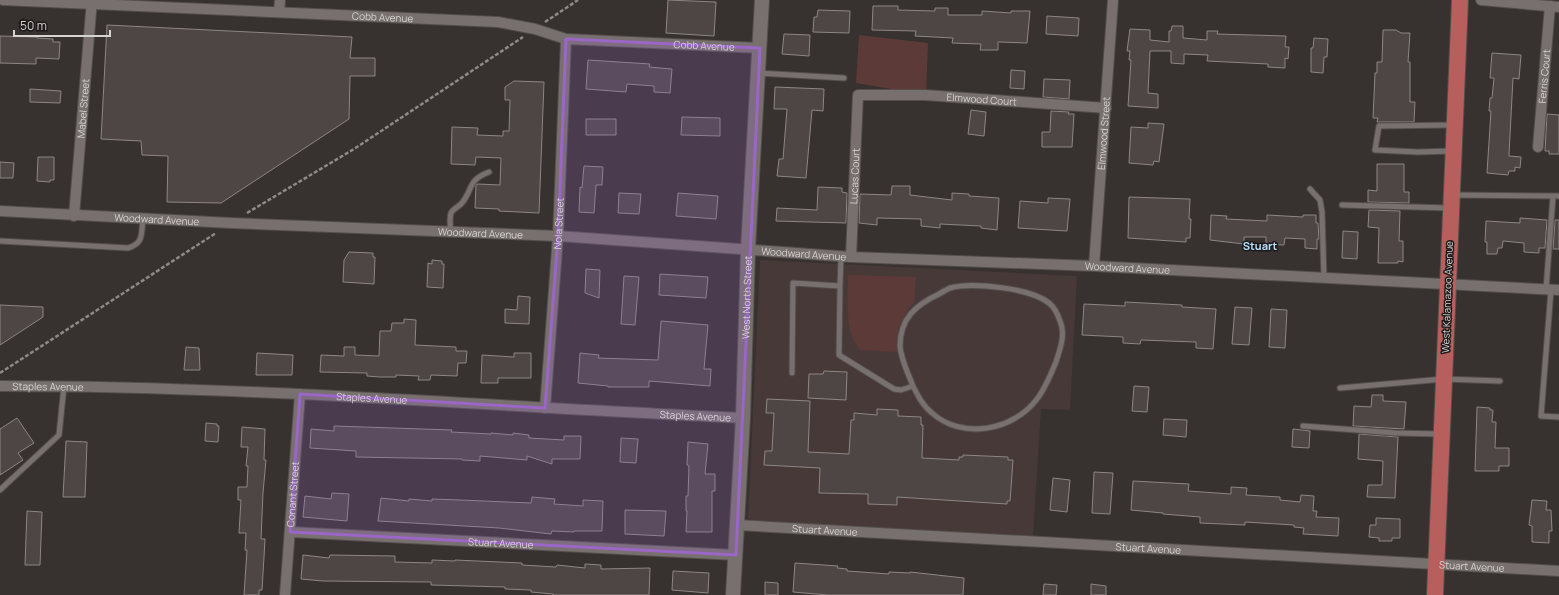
<svg xmlns="http://www.w3.org/2000/svg" width="1559" height="595" viewBox="0 0 1559 595" font-family="Manrope,sans-serif">
<style>
.built{fill:#473938}
.green{fill:#5c3a37}
.building{fill:#4d4645;stroke:#8e8685}
.lines{fill:none;stroke-linecap:round;stroke-linejoin:round}
.lane-casing{stroke:#534d4c;stroke-width:7}
.street-casing{stroke:#534d4c;stroke-width:12}
.secondary-casing{stroke:#534d4c;stroke-width:16}
.primary-casing{stroke:#534d4c;stroke-width:18}
.path{stroke:#8e8a89;stroke-width:2.5;stroke-dasharray:4 2;stroke-linecap:butt}
.lane{stroke:#77706f;stroke-width:5}
.street{stroke:#77706f;stroke-width:10}
.secondary{stroke:#77706f;stroke-width:14}
.primary{stroke:#b75f5c;stroke-width:16}
.marked{fill:#9b66c6;fill-opacity:0.2;stroke:#9b66c6;stroke-width:3;stroke-linejoin:round}
.labels{text-anchor:middle;dominant-baseline:central;stroke-width:3;stroke-linejoin:round;paint-order:stroke}
.street-label{font-size:10px;fill:#d7d3d3;stroke:#1d1a19}
.neighbourhood-label{font-size:11px;font-weight:bold;fill:#b4e0fc;stroke:#1d1a19}
</style>
<rect width="100%" height="100%" fill="#373130"/>
<path class="built" d="M760 260 1077 276 1070 410 1041 409 1033 536 756 522 748 518Z"/>
<path class="green" d="M859 35 928 43 926 95 856 83Z
M848 275 916 277 914 303 908 309 898 329 897 352 860 350C858 346 854 342 852 337 846 323 848 291 848 275Z"/>
<path class="building" d="M668 0 716 2 714 36 666 33Z
M873 6H898V10L935 11V8H948V15H982V11L1011 13V11H1030L1027 43 998 42V50H980L981 44 952 43 953 38 915 36 916 31 872 30Z
M818 10 850 11 849 33 813 32 814 17H817Z
M1047 16 1079 18 1078 36 1046 34Z
M107 25 352 37 350 58H375V76H350L349 119 221 203 167 202 168 156 142 155 141 141 101 139Z
M1172 26H1183V38L1207 40V31H1218L1217 34 1286 36 1285 47H1289L1288 59 1285 58V68L1268 67V64L1207 61 1208 55 1184 54V64L1171 63V51H1150L1148 93 1158 94V108L1128 106 1131 60H1129L1130 51H1127L1130 29 1150 30V40L1169 42V31H1171Z
M1383 30H1396L1401 33H1410L1408 62H1410V102H1415L1414 122H1377L1378 118H1373L1375 73H1377V62H1382Z
M784 34 810 35 809 56 782 54Z
M0 36 37 37V38L53 39V42H60L59 59 36 58V64L0 63Z
M1314 38 1328 39 1327 57H1324L1323 73 1311 72V48H1313Z
M1492 53 1521 55 1519 79 1513 78 1509 154V156L1521 157 1520 168 1515 167V171H1509L1508 175 1487 173 1491 111H1489L1490 98H1492L1494 78H1490Z
M588 60 650 64 649 67 672 69 670 93 654 92V86L627 84 626 92 586 89Z
M1011 70 1025 71 1024 89 1010 88Z
M1044 79 1070 80 1069 99 1043 97Z
M514 81 544 82 539 213 499 211V209L475 208 476 185 478 184 500 185 501 158 476 157 475 165 451 164 452 127 478 128 477 135 503 136V131H509L510 100H505V87Z
M775 87 824 89 823 111 812 110 806 178 777 176 779 159H783L787 109H774Z
M30 89 61 91 60 103 30 102Z
M971 110 986 112 984 136 968 134Z
M1051 111 1069 112 1068 114H1074L1072 147H1042V132H1050Z
M1547 114 1559 115V154H1549V151H1545Z
M682 117 720 118V136L681 135Z
M586 119H616V135H586Z
M1148 123 1164 124 1159 162 1154 161 1153 165 1129 163 1131 127 1148 128Z
M38 157H54V180H50V182L37 181Z
M0 162 14 163 13 178H0Z
M1377 164H1404V192H1409V203L1368 202V190L1377 191Z
M584 166 603 167 602 185H596L594 213 579 212 580 187 582 188Z
M892 186H910V195L952 200V193L969 194V196L999 198 997 230 981 228V226L940 224V228L921 226V219L877 218V225L859 223 860 194 891 195Z
M818 187 842 188V192L847 193 846 223 776 221 777 208 817 210Z
M619 193 641 194 639 214 618 213Z
M678 193 718 196 716 219 676 216Z
M1129 197 1190 199 1189 219H1191L1190 238H1186V242L1128 238Z
M1048 198 1070 199 1067 231 1018 228 1020 201 1048 203Z
M1369 210 1400 211 1399 241H1403V262L1398 261V263H1378L1379 228 1368 227Z
M1211 215 1227 216 1226 219 1267 221V215L1303 217V215H1316V223H1318L1319 239H1317V249L1305 248V239L1285 238 1284 245 1266 244V237H1244V244L1210 240Z
M1520 218 1547 220 1545 248H1539V253L1524 252V243L1503 241 1502 248H1498L1497 254H1487V242H1485L1486 221 1520 223Z
M1555 220H1559V249H1553Z
M1343 231 1358 232 1357 259 1342 258Z
M349 252 373 253V257H375L374 284 343 282 344 260Z
M432 260 442 261V264H444L443 288 427 287 428 263 432 264Z
M586 269 600 270 599 298 585 293Z
M660 274 708 277 706 298 659 295Z
M624 276 639 277 635 325 621 324Z
M518 296 530 297 529 324 505 323V309L517 310Z
M1125 302 1182 305V307L1216 309 1213 349 1196 348V342L1141 340 1140 344 1123 343V337L1082 335 1084 304 1125 306Z
M0 305 43 307V317L0 345Z
M1235 307 1252 308 1249 345 1232 344Z
M1271 309 1287 310 1285 348 1269 347Z
M404 319 416 320 415 345 456 347V351H467L466 363H458L457 376 431 375 430 380H418L419 376 396 375V377H380L367 376V373L320 372 321 355 344 356V347H355V355L379 356 380 331H391L392 323H404Z
M661 321 708 325 704 369H711L710 386 649 381V387H608V386L578 383 580 353 599 355 598 358 658 360Z
M186 347 199 348 200 370H184Z
M257 353 293 355 292 375H256Z
M514 353H531V378H498V383H481L482 355 514 357Z
M824 371 847 372 846 400 808 398 809 374H823Z
M1134 386 1149 387 1147 412 1132 411Z
M1372 395H1383V401L1406 402 1404 429 1353 426 1354 406 1371 407Z
M767 399 810 401 808 452 849 454 851 420H854V413L877 415V409L898 410V416L921 417V425H923L922 458 959 460V457H963V455L1008 457V460H1013L1010 501H1007V504L897 497V505L868 504V494L819 493 820 468 764 465 765 451H772L774 413H766Z
M1477 407 1490 408V410H1493L1492 422H1496L1495 448H1509V466H1499V471H1475Z
M17 418 34 443 18 453 23 460 0 475V429Z
M1164 419 1187 420 1186 437 1163 435Z
M206 423 217 424V426H219L218 442 205 441Z
M334 426 452 430 451 432 491 434V433L513 435V433L529 435V438L564 440V436H581L580 459H552V464L527 456V460L480 456V461L462 460V459L356 457V451L310 448 311 429 334 431Z
M242 427 265 429 264 460H266L263 493 261 539H265L264 557 262 590H259V595H244L247 550H245L246 533H239L241 500H238V487H247L248 466H246L248 447H241Z
M1293 429 1310 431 1309 448 1292 447Z
M1359 434 1398 437 1395 498 1367 497 1368 485H1382L1383 461 1358 459Z
M621 438 638 439 636 463 620 462Z
M66 441 87 442 85 497H63Z
M688 442 708 444 705 474H715V491H712V532H686L687 511H686V496H688L689 466 687 465Z
M1094 472 1113 473 1110 514 1092 513Z
M1053 478 1070 480 1067 512 1050 510Z
M1133 481 1189 484 1188 491 1231 494V487L1247 488 1246 495 1280 497V500L1300 502 1301 495 1314 496 1313 511H1317L1316 517 1339 518 1338 536 1303 534 1304 528 1294 527V525L1245 522V525L1200 523V517L1163 514V513L1131 510Z
M332 493 349 494 347 521 303 517 305 496 331 499Z
M532 497 555 499 554 504 583 506V500L603 501 602 531H574V532L552 531 551 534 499 528 378 521 381 498 409 501V499L432 501V499L460 500 531 503Z
M1532 500 1547 501 1546 510H1551L1552 531H1549V543L1532 542V526L1529 525Z
M625 510 666 511 664 536 625 534Z
M27 511 42 512 40 565H25Z
M1376 518 1400 519V538H1392V541H1379V538L1369 537 1370 525H1376Z
M303 555 329 558 330 555 395 556V562L432 563V560L455 561V560L522 563V565L556 567 557 565 585 568V564L601 565V569L650 568 649 595H553V594L531 592V590L505 589V587L431 585V582L323 581 301 579Z
M795 563 838 566 837 568 847 569V571L889 574V572L910 573V572L964 578 963 595H828L793 592Z
M673 571 709 573 708 593 672 590Z
M765 582 778 583V595H765Z
M1044 584 1057 585 1056 595H1043Z
M1091 584 1106 586V595H1091Z"/>
<g class="lines">
<defs>
<path id="lane" d="M759 73 844 78
M1452 125 1379 126 1375 150 1418 152 1452 151
M1310 189 1320 200 1322 212 1324 279
M1454 195 1559 196
M1342 205 1450 208
M450 232C451 226 449 218 451 213 453 209 458 207 461 204 473 191 467 180 489 172
M0 241 128 248C144 243 141 234 143 219
M840 286 839 355 894 389 901 390 913 386C908 373 901 360 900 346 900 318 916 305 939 294 942 292 946 290 950 288 972 282 1031 288 1049 303 1054 307 1058 315 1060 321 1066 334 1060 349 1056 362 1051 374 1045 389 1037 399 1013 431 962 440 932 413 923 406 918 396 913 386
M1546 290 1553 196
M1551 290 1541 416 1559 417
M792 373 793 283 840 286 841 256
M1340 388 1444 379 1500 381
M1303 426 1396 433 1440 434
M0 490 59 435 64 386"/>
<g id="street">
<path id="s1" d="M3 0 498 22 535 29 566 39 760 48"/>
<path d="M1481 0 1559 7"/>
<path d="M279 12 280 0"/>
<path id="s2" d="M1538 147 1550 6"/>
<path id="s3" d="M0 211 231 223 558 236 851 257 1094 266 1559 290"/>
<path id="s4" d="M74 216 92 0"/>
<path id="s5" d="M851 257 858 95H925L1106 108"/>
<path id="s6" d="M1094 266 1113 0"/>
<path id="s7" d="M0 386C248 386 496 407 743 418"/>
<path id="s8" d="M545 408 558 236 566 39"/>
<path id="s9" d="M737 525 1559 571"/>
<path id="s10" d="M290 532 736 555"/>
<path id="s11" d="M285 595 300 394"/>
</g>
<g id="secondary">
<path id="s12" d="M733 595 743 418 748 249 762 0"/>
</g>
<path id="primary" d="M1435 595 1460 0"/>
</defs>
<use href="#lane" class="lane-casing"/>
<use href="#street" class="street-casing"/>
<use href="#secondary" class="secondary-casing"/>
<use href="#primary" class="primary-casing"/>
<path class="path" d="M545 22 578 0
M247 213 354 149 523 37
M0 373 216 233"/>
<use href="#lane" class="lane"/>
<use href="#street" class="street"/>
<use href="#secondary" class="secondary"/>
<use href="#primary" class="primary"/>
</g>
<path class="marked" d="M566 39 760 48 736 555 290 532 300 394 545 408 558 236Z"/>
<g class="labels">
<g class="street-label">
<text stroke="none"><textPath href="#s1" startOffset="380">Cobb Avenue</textPath></text>
<text stroke="none"><textPath href="#s1" startOffset="704">Cobb Avenue</textPath></text>
<text stroke="none"><textPath href="#s2" startOffset="71">Ferris Court</textPath></text>
<text stroke="none"><textPath href="#s5" startOffset="286">Elmwood Court</textPath></text>
<text stroke="none"><textPath href="#s4" startOffset="108">Mabel Street</textPath></text>
<text stroke="none"><textPath href="#s6" startOffset="133">Elmwood Street</textPath></text>
<text stroke="none"><textPath href="#s5" startOffset="81">Lucas Court</textPath></text>
<text stroke="none"><textPath href="#s3" startOffset="157">Woodward Avenue</textPath></text>
<text stroke="none"><textPath href="#s8" startOffset="185">Nola Street</textPath></text>
<text stroke="none"><textPath href="#s3" startOffset="481">Woodward Avenue</textPath></text>
<text stroke="none"><textPath href="#s3" startOffset="805">Woodward Avenue</textPath></text>
<text stroke="none"><textPath href="#s3" startOffset="1129">Woodward Avenue</textPath></text>
<text stroke="none"><textPath href="#s12" startOffset="298">West North Street</textPath></text>
<text transform="translate(1447 297) rotate(-88)">West Kalamazoo Avenue</text>
<text stroke="none"><textPath href="#s7" startOffset="48">Staples Avenue</textPath></text>
<text stroke="none"><textPath href="#s7" startOffset="372">Staples Avenue</textPath></text>
<text stroke="none"><textPath href="#s7" startOffset="696">Staples Avenue</textPath></text>
<text stroke="none"><textPath href="#s11" startOffset="101">Conant Street</textPath></text>
<text stroke="none"><textPath href="#s9" startOffset="88">Stuart Avenue</textPath></text>
<text stroke="none"><textPath href="#s10" startOffset="211">Stuart Avenue</textPath></text>
<text stroke="none"><textPath href="#s9" startOffset="412">Stuart Avenue</textPath></text>
<text stroke="none"><textPath href="#s9" startOffset="736">Stuart Avenue</textPath></text>
</g>
<g class="neighbourhood-label">
<text x="1260" y="245">Stuart</text>
</g>
</g>
<path d="M14 30v6h96v-6" fill="none" stroke="#d7d3d3" stroke-width="2"/>
<text x="20" y="30" font-size="12" fill="#d7d3d3" stroke="#1d1a19" stroke-width="3" paint-order="stroke">50 m</text>
</svg>
